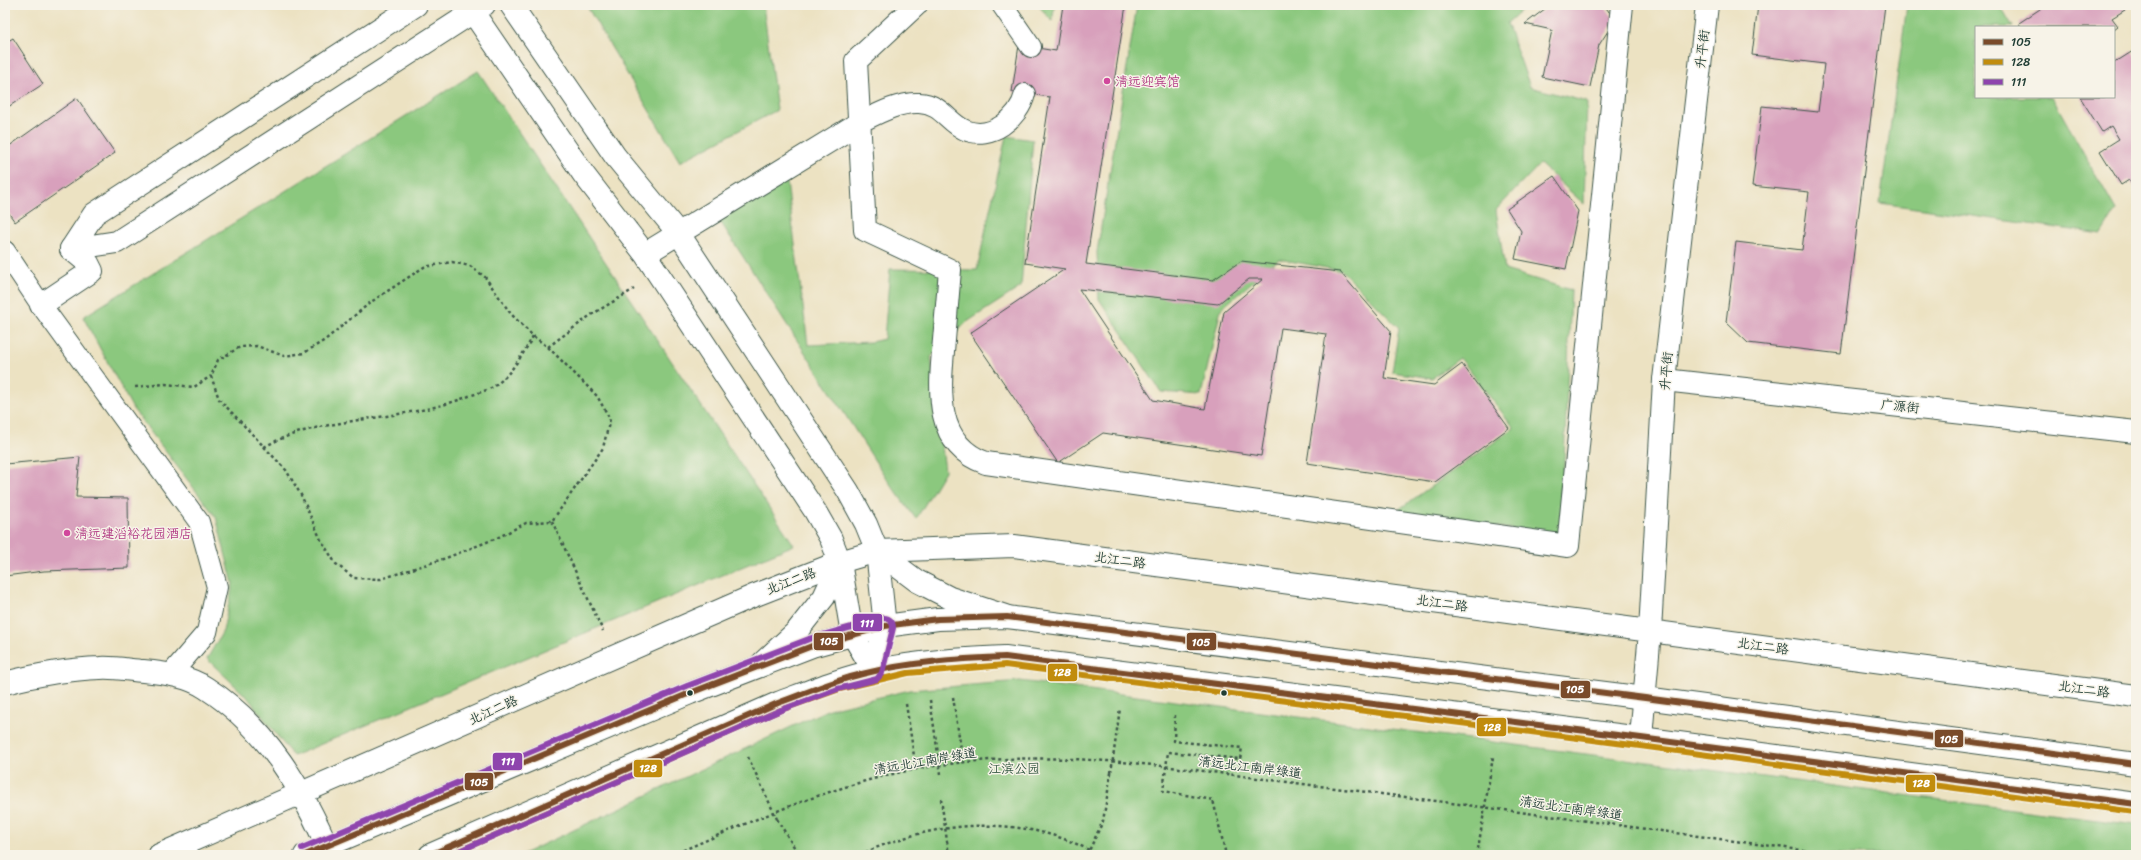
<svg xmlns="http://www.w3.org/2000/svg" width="2141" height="860" viewBox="0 0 2141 860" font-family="Sriracha,'LXGW WenKai TC',sans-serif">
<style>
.green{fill:#8bc87e;stroke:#558259}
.building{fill:#d8a0bc;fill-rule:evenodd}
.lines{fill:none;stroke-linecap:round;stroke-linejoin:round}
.service-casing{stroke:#3e5649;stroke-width:22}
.pedestrian-casing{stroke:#3e5649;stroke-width:24}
.minor-casing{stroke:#3e5649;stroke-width:24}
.tertiary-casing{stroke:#3e5649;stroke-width:24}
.secondary-casing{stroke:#3e5649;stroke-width:24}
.path{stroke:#3e5649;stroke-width:2.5;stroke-dasharray:3 3;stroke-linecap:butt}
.service{stroke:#fff;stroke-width:20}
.pedestrian{stroke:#fff;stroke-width:22}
.minor{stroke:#fff;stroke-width:22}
.tertiary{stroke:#fff;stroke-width:22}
.secondary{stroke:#fff;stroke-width:22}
.path-bridge{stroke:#3e5649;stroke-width:2.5;stroke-dasharray:3 3;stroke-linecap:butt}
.bus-1-casing{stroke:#f7f3e8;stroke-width:9}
.bus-2-casing{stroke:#f7f3e8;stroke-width:9}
.bus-3-casing{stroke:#f7f3e8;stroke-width:9}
.bus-1{stroke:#7a4b2a;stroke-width:6}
.bus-2{stroke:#c18c0d;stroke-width:6}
.bus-3{stroke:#8e44ad;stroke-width:6}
.hotel-dot{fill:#d1479c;stroke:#f7f3e8;stroke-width:1.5}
.bus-dot{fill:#1f3d34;stroke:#f7f3e8;stroke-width:1.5}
.labels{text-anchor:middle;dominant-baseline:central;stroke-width:3;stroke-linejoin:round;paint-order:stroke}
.street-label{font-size:13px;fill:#1f3d34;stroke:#f7f3e8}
.hotel-label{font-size:13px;fill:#b23c85;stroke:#f7f3e8;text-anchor:start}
.park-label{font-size:13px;fill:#355943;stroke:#f7f3e8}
.line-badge{stroke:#f7f3e8;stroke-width:1.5}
.badge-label{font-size:11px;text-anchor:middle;font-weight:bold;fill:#fff}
</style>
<rect width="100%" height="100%" fill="#f7f3e8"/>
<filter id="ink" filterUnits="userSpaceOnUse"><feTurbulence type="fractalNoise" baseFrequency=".025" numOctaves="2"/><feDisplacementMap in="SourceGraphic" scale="8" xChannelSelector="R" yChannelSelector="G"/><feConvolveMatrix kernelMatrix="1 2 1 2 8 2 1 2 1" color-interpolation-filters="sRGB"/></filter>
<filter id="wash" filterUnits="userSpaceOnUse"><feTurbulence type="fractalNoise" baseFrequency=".012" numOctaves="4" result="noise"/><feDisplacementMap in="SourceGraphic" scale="16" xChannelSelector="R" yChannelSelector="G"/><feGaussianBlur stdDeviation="0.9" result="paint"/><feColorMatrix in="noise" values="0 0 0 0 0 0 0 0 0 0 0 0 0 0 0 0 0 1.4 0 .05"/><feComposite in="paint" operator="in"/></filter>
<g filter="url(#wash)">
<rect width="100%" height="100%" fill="#ece2c2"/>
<path class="green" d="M586 5H763L777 110 680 162Z
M1038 5H1055L1052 21Z
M1137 5H1527L1507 23 1530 87 1587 102 1584 204 1540 164 1496 210 1505 270 1571 290 1561 536 1395 512 1514 428 1460 358 1432 378 1392 372 1399 328 1342 271 1279 259 1221 309 1201 395 1161 392 1099 299 1097 252Z
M1907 5H2000L2013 27H1976V97H2052L2116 210 2101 234 1880 203Z
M478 71 794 545 293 756 248 698 207 659 223 631 233 584 216 517 133 409 83 317Z
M1006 136 1033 140 1021 287 967 322 931 357 945 471 916 519 888 481 718 218 786 175 808 345 871 342 884 339 890 269 977 270Z
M1020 681 2136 825V855H521L829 709 910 690Z"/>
<g id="blocks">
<path class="building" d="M1063 5H1126L1086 264 1213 280 1241 261 1340 272 1391 331 1384 378 1434 385 1462 364 1509 428 1435 482 1307 463 1326 334 1281 328 1261 456 1103 433 1058 463 970 333 1065 269 1025 263 1050 97 1012 92 1019 45 1056 51ZM1249 279H1263L1224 312 1205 409 1153 400 1079 289 1218 304Z
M1550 5H1604L1615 20 1599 45 1590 87 1542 77 1552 30 1525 24Z
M1758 5H1885L1841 354 1748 343 1726 322 1736 242 1802 250 1809 192 1752 186 1762 106 1818 112 1824 64 1752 55Z
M2046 5H2133L2112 18 2118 26 2114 29V27H2021L2019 23Z
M13 38 43 84 5 109V43Z
M2133 51 2136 56 2135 189 2129 180 2121 185 2100 151 2119 139 2111 126 2102 132 2080 97H2114V63Z
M77 98 115 153 15 222 5 208V149Z
M1554 176 1578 211 1566 269 1515 259 1521 231 1507 209Z
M80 457 76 497 128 498 129 568 44 571 5 576V464Z"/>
</g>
</g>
<g filter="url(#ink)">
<use href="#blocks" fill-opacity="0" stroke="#3e5649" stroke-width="1"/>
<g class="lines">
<defs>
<path id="service" d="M1002 5 1031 47
M859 123C877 114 898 102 919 103 942 104 947 122 965 130 991 141 1019 118 1025 94
M5 251 41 305 199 522 217 587 207 632 171 674"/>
<path id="pedestrian" d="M41 305 92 271 88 263 71 249"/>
<path id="minor" d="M468 5 584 175 645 254 815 511 831 539 840 562 852 634 874 671
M511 5 615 156 679 234 848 491 866 524 877 551 885 626 874 671
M916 5 856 61 865 230 950 270C948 293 946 317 944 340 940 386 932 444 986 463L1568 546 1622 5
M71 249 117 242 484 5
M71 249 94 214 416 5
M645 254 859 123
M1664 380 2136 432
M877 551 917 581 950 598 1005 616
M759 666 797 631 824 597 840 562
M5 683C36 675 68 669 100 668 114 667 129 670 143 671 164 673 188 676 206 688 267 727 303 790 331 855"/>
<path id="tertiary" d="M1641 738 1650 631 1664 380 1707 5
M159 855 753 596 840 562 877 551 1014 546 2136 696"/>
<path id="secondary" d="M305 855 690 693 812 646 885 626 938 619 1007 617 1645 698 2136 764
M430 855 778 703C810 691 841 678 874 671 918 661 961 659 1005 657L1641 738 2136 804"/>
</defs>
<use href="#service" class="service-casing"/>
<use href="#pedestrian" class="pedestrian-casing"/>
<use href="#minor" class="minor-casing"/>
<use href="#tertiary" class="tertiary-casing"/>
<use href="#secondary" class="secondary-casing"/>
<path class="path" d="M452 262 470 266 485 277 511 314 533 336 548 347 597 396 610 419 603 448 552 521 526 523 497 538 446 558 381 579 354 578 336 564 321 540 301 495 286 470 219 399 211 376 218 360 240 347 257 346 284 356 304 353 325 340 371 302 424 267Z
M548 347 591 315 634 289
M135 387 165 384 194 387 211 376
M264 447C323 414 404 423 469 396 478 393 490 390 497 384 510 375 526 350 533 336
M552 521 603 631
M953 697 963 762
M906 704 916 769
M1175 715 1174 741 1242 748 1240 759 1168 752 1163 791 1213 800 1226 855
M941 799 949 855
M777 819 799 855
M672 855C761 817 851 776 949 764 1071 748 1190 770 1311 785 1486 807 1662 831 1837 855
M860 855C931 821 1018 813 1089 850
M1087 855 1103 821 1111 773
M1477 855 1493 757"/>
<use href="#service" class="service"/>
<use href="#pedestrian" class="pedestrian"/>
<use href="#minor" class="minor"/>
<use href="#tertiary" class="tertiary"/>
<use href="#secondary" class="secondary"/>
<path class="path-bridge" d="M930 700 941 774
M748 757 777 819
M1111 773 1120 708"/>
<defs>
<path id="bus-1" d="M305 855 690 693 812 646 885 626 938 619 1007 617 1645 698 2136 764
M430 855 778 703C806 693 833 681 862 674 909 662 957 659 1005 657L1641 738 2136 804"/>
<path id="bus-2" d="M450 855 781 710 840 689 908 673 1005 665 1640 746 2135 812"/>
<path id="bus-3" d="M302 848 687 686 809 639 884 618C890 618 893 622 893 628L882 673 877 679 838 689 781 710 450 855"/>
</defs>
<use href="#bus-1" class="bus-1-casing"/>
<use href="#bus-2" class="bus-2-casing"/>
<use href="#bus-3" class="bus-3-casing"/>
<use href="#bus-1" class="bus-1"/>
<use href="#bus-2" class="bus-2"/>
<use href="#bus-3" class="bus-3"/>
</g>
</g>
<g class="hotel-dot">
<circle cx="1107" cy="81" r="4"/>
<circle cx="67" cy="533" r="4"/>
</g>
<g class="bus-dot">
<circle cx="690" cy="693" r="3.5"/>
<circle cx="1224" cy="693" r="3.5"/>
</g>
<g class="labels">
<g class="street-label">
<text transform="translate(1702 49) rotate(-83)">升平街</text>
<text transform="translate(1666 371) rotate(-85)">升平街</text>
<text transform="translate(1900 406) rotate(6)">广源街</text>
<text transform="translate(1120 560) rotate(8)">北江二路</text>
<text transform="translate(791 581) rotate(-21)">北江二路</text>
<text transform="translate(1442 603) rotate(8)">北江二路</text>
<text transform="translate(1763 646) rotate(8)">北江二路</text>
<text transform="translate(2084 689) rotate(8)">北江二路</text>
<text transform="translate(493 710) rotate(-24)">北江二路</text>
<text transform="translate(925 761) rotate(-10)">清远北江南岸绿道</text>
<text transform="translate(1250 767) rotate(7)">清远北江南岸绿道</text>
<text transform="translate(1571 808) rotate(8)">清远北江南岸绿道</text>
</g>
<g class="hotel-label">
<text x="1115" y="81">清远迎宾馆</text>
<text x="75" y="533">清远建滔裕花园酒店</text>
</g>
<g class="park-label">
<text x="1014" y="768">江滨公园</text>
</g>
</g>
<g class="line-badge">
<rect x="852" y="613" width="31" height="19" rx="4" fill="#8e44ad"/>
<rect x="813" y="632" width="31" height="19" rx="4" fill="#7a4b2a"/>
<rect x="1186" y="632" width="31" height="19" rx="4" fill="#7a4b2a"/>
<rect x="1047" y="663" width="31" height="19" rx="4" fill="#c18c0d"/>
<rect x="1560" y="680" width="31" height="19" rx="4" fill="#7a4b2a"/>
<rect x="1476" y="717" width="31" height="20" rx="4" fill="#c18c0d"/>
<rect x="1934" y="729" width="30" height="19" rx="4" fill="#7a4b2a"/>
<rect x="492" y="752" width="31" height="19" rx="4" fill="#8e44ad"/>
<rect x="633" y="759" width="30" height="19" rx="4" fill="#c18c0d"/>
<rect x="464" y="772" width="30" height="19" rx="4" fill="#7a4b2a"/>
<rect x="1905" y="774" width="31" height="19" rx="4" fill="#c18c0d"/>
</g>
<g class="badge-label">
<text x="867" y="627">111</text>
<text x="829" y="645">105</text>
<text x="1201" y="646">105</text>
<text x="1062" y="676">128</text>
<text x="1575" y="693">105</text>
<text x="1492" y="731">128</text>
<text x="1949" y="743">105</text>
<text x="508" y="765">111</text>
<text x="648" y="772">128</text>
<text x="479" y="786">105</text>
<text x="1921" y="787">128</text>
</g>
<rect width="2141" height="860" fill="none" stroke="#f7f3e8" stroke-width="20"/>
<rect x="1975" y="26" width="140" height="72" fill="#f7f3e8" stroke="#a1aaa0"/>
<rect x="1983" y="39" width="20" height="6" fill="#7a4b2a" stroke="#a1aaa0"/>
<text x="2011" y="46" font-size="12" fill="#1f3d34">105</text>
<rect x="1983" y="59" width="20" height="6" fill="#c18c0d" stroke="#a1aaa0"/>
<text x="2011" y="66" font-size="12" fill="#1f3d34">128</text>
<rect x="1983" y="79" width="20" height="6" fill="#8e44ad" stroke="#a1aaa0"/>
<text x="2011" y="86" font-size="12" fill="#1f3d34">111</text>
</svg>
